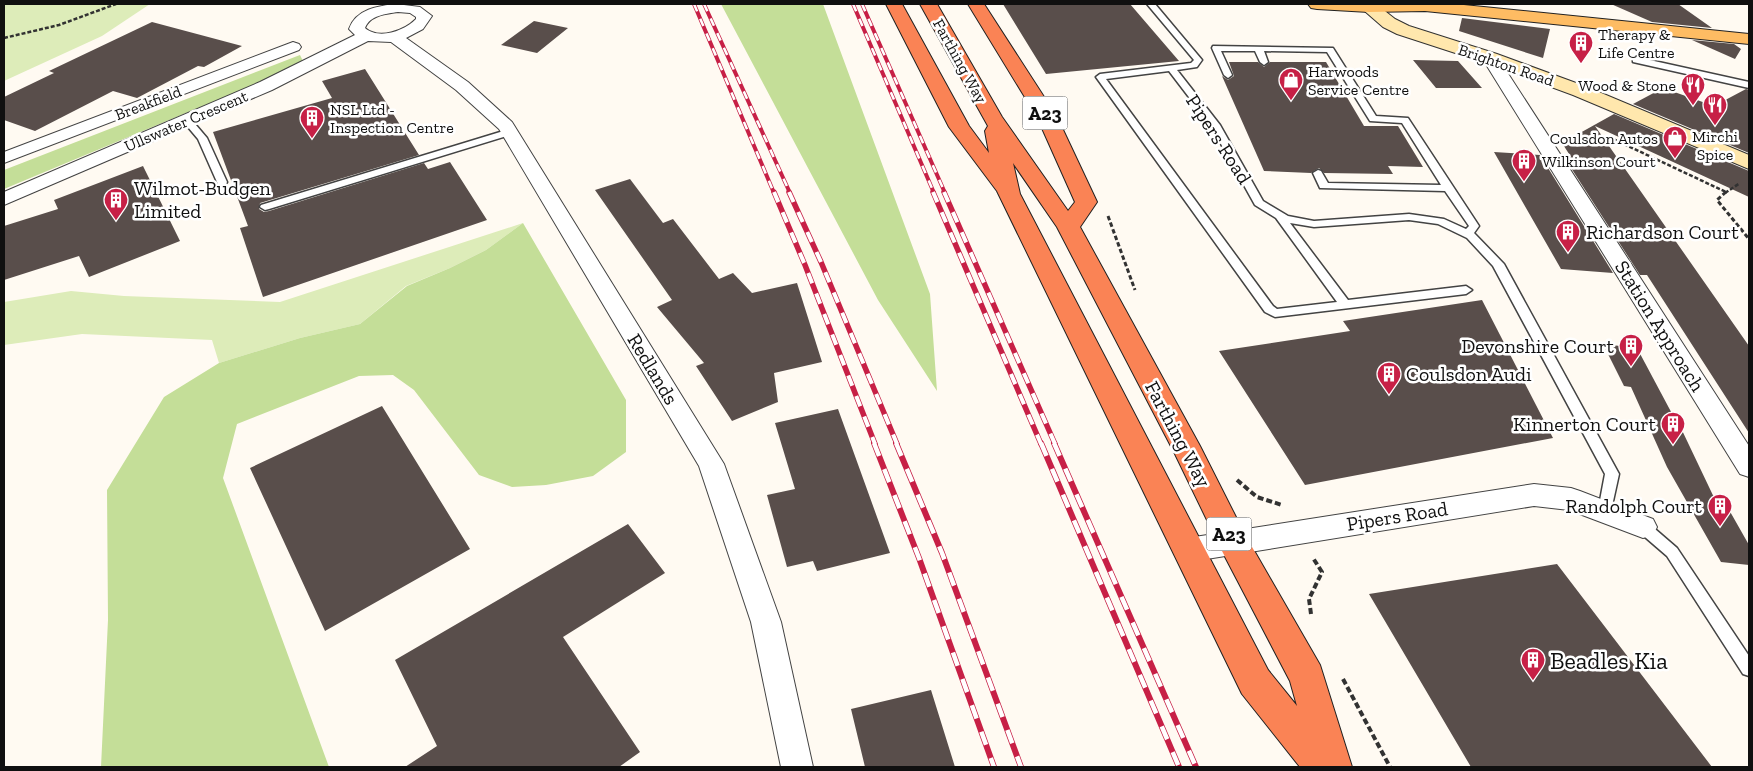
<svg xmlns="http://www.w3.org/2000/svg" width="1753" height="771" viewBox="0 0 1753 771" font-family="'Zilla Slab',serif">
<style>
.green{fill:#ddecb9}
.forest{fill:#c4de98}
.building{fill:#594e4b}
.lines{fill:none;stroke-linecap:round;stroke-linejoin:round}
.lane-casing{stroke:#434343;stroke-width:3}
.street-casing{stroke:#434343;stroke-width:2}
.secondary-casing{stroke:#323232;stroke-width:2}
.primary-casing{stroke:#212121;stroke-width:2}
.highway-casing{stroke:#212121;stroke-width:2}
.path-far2{stroke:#323232;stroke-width:2.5;stroke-dasharray:4 2;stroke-linecap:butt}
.path-far1{stroke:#323232;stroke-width:3;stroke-dasharray:4.5 2.5;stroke-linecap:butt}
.path{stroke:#323232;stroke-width:4;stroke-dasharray:6 3;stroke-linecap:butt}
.lane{fill:#fff;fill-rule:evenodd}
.street{fill:#fff;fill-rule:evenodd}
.secondary{fill:#ffe7ad;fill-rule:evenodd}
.primary{fill:#febc63;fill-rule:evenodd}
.highway{fill:#fa8355;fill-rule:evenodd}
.rail-far2-casing{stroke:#c72046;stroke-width:4}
.rail-far1-casing{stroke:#c72046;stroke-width:5.5}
.rail-casing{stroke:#c72046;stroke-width:6}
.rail-far2{stroke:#fff;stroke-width:2.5;stroke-dasharray:8;stroke-linecap:butt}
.rail-far1{stroke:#fff;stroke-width:4;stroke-dasharray:11;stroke-linecap:butt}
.rail{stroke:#fff;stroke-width:4.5;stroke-dasharray:14;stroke-linecap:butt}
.labels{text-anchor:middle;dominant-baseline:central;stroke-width:5;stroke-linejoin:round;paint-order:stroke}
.far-poi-label{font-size:16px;fill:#101010;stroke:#fff;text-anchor:start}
.far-street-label{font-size:16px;fill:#101010;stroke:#fff}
.shield{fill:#fff;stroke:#585858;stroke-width:1}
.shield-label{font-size:19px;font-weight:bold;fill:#101010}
.street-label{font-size:20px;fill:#101010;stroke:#fff}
.poi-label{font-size:20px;fill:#101010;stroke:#fff;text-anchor:start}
.near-poi-label{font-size:24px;fill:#101010;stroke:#fff;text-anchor:start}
</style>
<rect width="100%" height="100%" fill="#fffaf2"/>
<path class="green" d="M4 4H150L102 36 4 81Z
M523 223 486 250 450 268 406 286 360 324 300 338 219 363 212 340 82 334 4 345V302L71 291 124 296 280 302Z"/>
<path class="forest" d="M721 4H823L930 294 937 391 878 300Z
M300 55 303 61 253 85 4 189V170Z
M523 223 626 400V452L593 476 546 485 512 487 479 475 414 390 393 375 359 376 237 424 223 478 329 767H101L108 620 107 490 164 397 219 363 300 338 360 324 407 286 450 268 486 250Z"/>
<path class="building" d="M1003 4H1130L1179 61 1046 74Z
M1611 4H1678L1712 28 1652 22Z
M1462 18 1550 29 1543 58 1459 31Z
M534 21 568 28 537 53 501 45Z
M152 22 242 46 204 67 198 66 137 98 113 91 35 131 4 120V97L54 73 49 71Z
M1692 40 1734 44 1741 49 1735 59Z
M1413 60 1458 61 1482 88H1436Z
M1229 62H1258L1264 67 1270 62H1326L1364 126H1398L1423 167 1388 166 1393 174 1324 173 1319 168 1311 173 1264 171 1222 76 1228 80 1234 76Z
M365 69 419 155 260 203 259 209 264 212 269 211 424 163 428 169 450 162 487 220 263 297 240 228 248 226 213 132 332 98 322 81Z
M1663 88 1714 106 1746 89 1749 90V153L1633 104Z
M1614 114 1749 171V197L1595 126 1749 346V433L1647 275H1640L1564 157H1571L1562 143Z
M1494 152 1540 155 1613 273 1561 269Z
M143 166 180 241 89 277 79 256 4 280V226L58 209 54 200Z
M630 179 663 223 673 219 719 279 733 273 752 293 797 283 822 362 774 373 778 402 732 421 696 366 704 363 657 307 672 300 595 190Z
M1482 300 1553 438 1305 485 1219 351 1350 331 1343 321Z
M1603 344 1637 348 1677 423 1679 424 1719 508H1728L1749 545V565L1721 562 1667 467 1631 387 1624 386Z
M382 406 470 549 325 631 250 468Z
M838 409 890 553 817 571 813 561 787 567 767 495 795 489 775 423Z
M628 524 665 573 563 637 640 752 619 767H405L437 746 395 660Z
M1557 564 1712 767H1471L1369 594Z
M931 690 955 767H865L851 709Z"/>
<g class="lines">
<defs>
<path id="lane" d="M1147 4H1155L1202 60 1197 67 1177 70 1220 125 1263 201 1288 216 1314 221 1409 214 1444 219 1466 229 1469 226 1445 191 1320 188 1313 173 1318 170 1321 171 1328 183 1441 185 1402 123 1370 121 1327 52 1264 51 1268 62 1264 65 1260 62 1255 51H1221L1232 75 1228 78 1224 75 1212 48 1213 46 1333 48 1376 116 1408 118 1479 226 1474 233 1504 264 1619 474 1610 515 1605 517 1600 515 1598 511 1605 474 1493 266 1467 238 1438 224 1409 220 1314 227 1290 223 1348 300 1466 286 1472 290 1466 294 1275 317 1265 312 1096 77 1100 74 1191 63 1194 60ZM1169 71 1211 126 1255 205 1276 218 1337 302 1277 309 1273 306 1106 79Z
M1636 57 1749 82V88L1633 62V58Z
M187 117 190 118 207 138 227 182 226 184H218L217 182 198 139 182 120Z
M510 129 513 130V134L269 209 265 210 260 207 261 205Z
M1643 521 1648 523 1677 548 1749 656V676L1743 674 1667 556 1638 531 1636 527 1638 523Z"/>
<path id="street" d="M396 4 420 7 432 16 423 29 406 38 468 82 512 122 724 464 781 622 813 767H781L751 622 699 466 499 129 456 90 391 42 368 41 272 90 4 205V192L260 82 355 35 349 29C356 9 378 6 396 4ZM398 12 410 13 416 17V19C404 31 379 40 365 28 370 15 386 14 398 12Z
M293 42 299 44 301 47 299 50 4 163V152Z
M1490 53 1496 55 1498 58 1749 446V477L1740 474 1482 58 1484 55Z
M1534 484 1571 488 1580 491 1653 519 1657 527 1653 535 1643 538 1569 510 1534 506 1188 562 1178 558 1174 550 1178 542 1188 538Z"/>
<path id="secondary" d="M1363 4H1376L1395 19 1409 26 1497 54 1587 87 1749 155V169L1573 95 1483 62 1397 34 1383 27 1360 7Z"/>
<path id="primary" d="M1308 4H1454L1749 34V44L1425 11 1369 12 1317 9 1311 8Z"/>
<path id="highway" d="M886 4H902L969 126 989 153 985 131 988 126 920 4H937L1002 117 1068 211 1075 202 1037 117 968 4H984L1057 117 1097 202 1080 227 1200 446 1244 533 1320 665 1352 767H1300L1242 694 997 191 949 127ZM1013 163 1057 227 1175 454 1222 551 1290 681 1297 706 1268 670 1020 194Z"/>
</defs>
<use href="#lane" class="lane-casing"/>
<use href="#street" class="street-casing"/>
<use href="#secondary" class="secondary-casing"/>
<use href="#primary" class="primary-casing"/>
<use href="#highway" class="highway-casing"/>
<path class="path-far2" d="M4 38 59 25 116 4
M1613 139 1726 192
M1725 193 1740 183"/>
<path class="path-far1" d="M1726 192 1717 200 1749 239
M1108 216 1135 290"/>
<path class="path" d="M1237 480 1257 497 1282 505
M1311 614 1309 599 1322 572 1313 558
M1343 679 1390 767"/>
<use href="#lane" class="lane"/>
<use href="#street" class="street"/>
<use href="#secondary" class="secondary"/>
<use href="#primary" class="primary"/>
<use href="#highway" class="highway"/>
<defs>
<path id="rail-far2" d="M694 4 774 193
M704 4 790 193
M853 4 934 193
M862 4 945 193"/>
<path id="rail-far1" d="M774 192 805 265 875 444
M789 192 821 262 897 444
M933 192 1041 444
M944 192 1055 444"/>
<path id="rail" d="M874 443 919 558 994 767
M896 443 942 553 1021 767
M1041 443 1179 767
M1054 443 1196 767"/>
</defs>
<use href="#rail-far2" class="rail-far2-casing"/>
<use href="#rail-far1" class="rail-far1-casing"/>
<use href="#rail" class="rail-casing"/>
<use href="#rail-far2" class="rail-far2"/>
<use href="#rail-far1" class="rail-far1"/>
<use href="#rail" class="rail"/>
</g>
<defs>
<symbol id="building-pin" viewBox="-11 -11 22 30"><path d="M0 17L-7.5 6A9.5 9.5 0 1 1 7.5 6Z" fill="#c72046" stroke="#fff"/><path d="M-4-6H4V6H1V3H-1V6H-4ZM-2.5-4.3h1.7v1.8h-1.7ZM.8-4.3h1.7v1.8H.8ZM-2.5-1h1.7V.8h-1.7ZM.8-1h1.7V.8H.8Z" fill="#fff"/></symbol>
<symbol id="shop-pin" viewBox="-11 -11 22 30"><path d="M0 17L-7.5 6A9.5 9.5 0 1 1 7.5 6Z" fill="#c72046" stroke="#fff"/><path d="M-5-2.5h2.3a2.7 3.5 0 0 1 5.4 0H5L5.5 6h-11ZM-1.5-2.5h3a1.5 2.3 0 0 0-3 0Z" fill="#fff"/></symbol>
<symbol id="restaurant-pin" viewBox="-11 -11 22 30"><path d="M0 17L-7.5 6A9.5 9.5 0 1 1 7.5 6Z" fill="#c72046" stroke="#fff"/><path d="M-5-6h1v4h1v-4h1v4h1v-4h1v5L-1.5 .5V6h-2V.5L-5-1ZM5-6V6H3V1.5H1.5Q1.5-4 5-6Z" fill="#fff"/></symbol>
</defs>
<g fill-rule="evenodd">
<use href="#building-pin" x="1567" y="29" width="28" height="38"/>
<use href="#shop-pin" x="1277" y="66" width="28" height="38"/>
<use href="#restaurant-pin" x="1679" y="71" width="28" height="38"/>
<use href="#restaurant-pin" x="1701" y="91" width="28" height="38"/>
<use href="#building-pin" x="298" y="104" width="28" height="38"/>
<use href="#shop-pin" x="1661" y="124" width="28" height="38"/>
<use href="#building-pin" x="1510" y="147" width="28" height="38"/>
<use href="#building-pin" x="102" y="186" width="28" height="38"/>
<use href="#building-pin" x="1554" y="218" width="28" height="38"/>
<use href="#building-pin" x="1617" y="332" width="28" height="38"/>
<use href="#building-pin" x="1375" y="360" width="28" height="38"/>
<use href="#building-pin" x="1659" y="410" width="28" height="38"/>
<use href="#building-pin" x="1706" y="492" width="28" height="38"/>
<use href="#building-pin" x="1519" y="646" width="28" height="38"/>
</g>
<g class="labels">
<g class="far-poi-label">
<text x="1598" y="34">Therapy &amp;<tspan x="1598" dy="18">Life Centre</tspan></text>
<text x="1308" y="71">Harwoods<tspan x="1308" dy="18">Service Centre</tspan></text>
<text x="1676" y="85" text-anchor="end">Wood &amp; Stone</text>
<text x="330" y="109">NSL Ltd -<tspan x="330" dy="18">Inspection Centre</tspan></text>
<text x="1715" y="136" text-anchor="middle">Mirchi<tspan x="1715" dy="18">Spice</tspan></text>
<text x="1658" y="138" text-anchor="end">Coulsdon Autos</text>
<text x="1542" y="161">Wilkinson Court</text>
</g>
<g class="far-street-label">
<text transform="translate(960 61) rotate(61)">Farthing Way</text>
<text transform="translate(1506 65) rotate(19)">Brighton Road</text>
<text transform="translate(148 103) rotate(-21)">Breakfield</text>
<text transform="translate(186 121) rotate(-23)">Ullswater Crescent</text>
</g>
<g class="shield">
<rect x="1022.5" y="96.5" width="45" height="33" rx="4"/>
<rect x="1206.5" y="517.5" width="45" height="33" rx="4"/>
</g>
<g class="shield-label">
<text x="1045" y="113">A23</text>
<text x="1229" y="534">A23</text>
</g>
<g class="street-label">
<text transform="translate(1219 139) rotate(57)">Pipers Road</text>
<text transform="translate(1660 326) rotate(58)">Station Approach</text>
<text transform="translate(653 369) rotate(59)">Redlands</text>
<text transform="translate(1178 434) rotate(62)">Farthing Way</text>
<text transform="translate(1397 516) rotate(-9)">Pipers Road</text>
</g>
<g class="poi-label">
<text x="134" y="188">Wilmot-Budgen<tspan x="134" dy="23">Limited</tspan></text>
<text x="1586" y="232">Richardson Court</text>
<text x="1614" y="346" text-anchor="end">Devonshire Court</text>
<text x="1406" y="374">Coulsdon Audi</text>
<text x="1656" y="424" text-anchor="end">Kinnerton Court</text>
<text x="1702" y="506" text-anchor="end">Randolph Court</text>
</g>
<g class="near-poi-label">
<text x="1550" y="660">Beadles Kia</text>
</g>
</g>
<rect width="1753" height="771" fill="none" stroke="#101010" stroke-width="10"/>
</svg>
